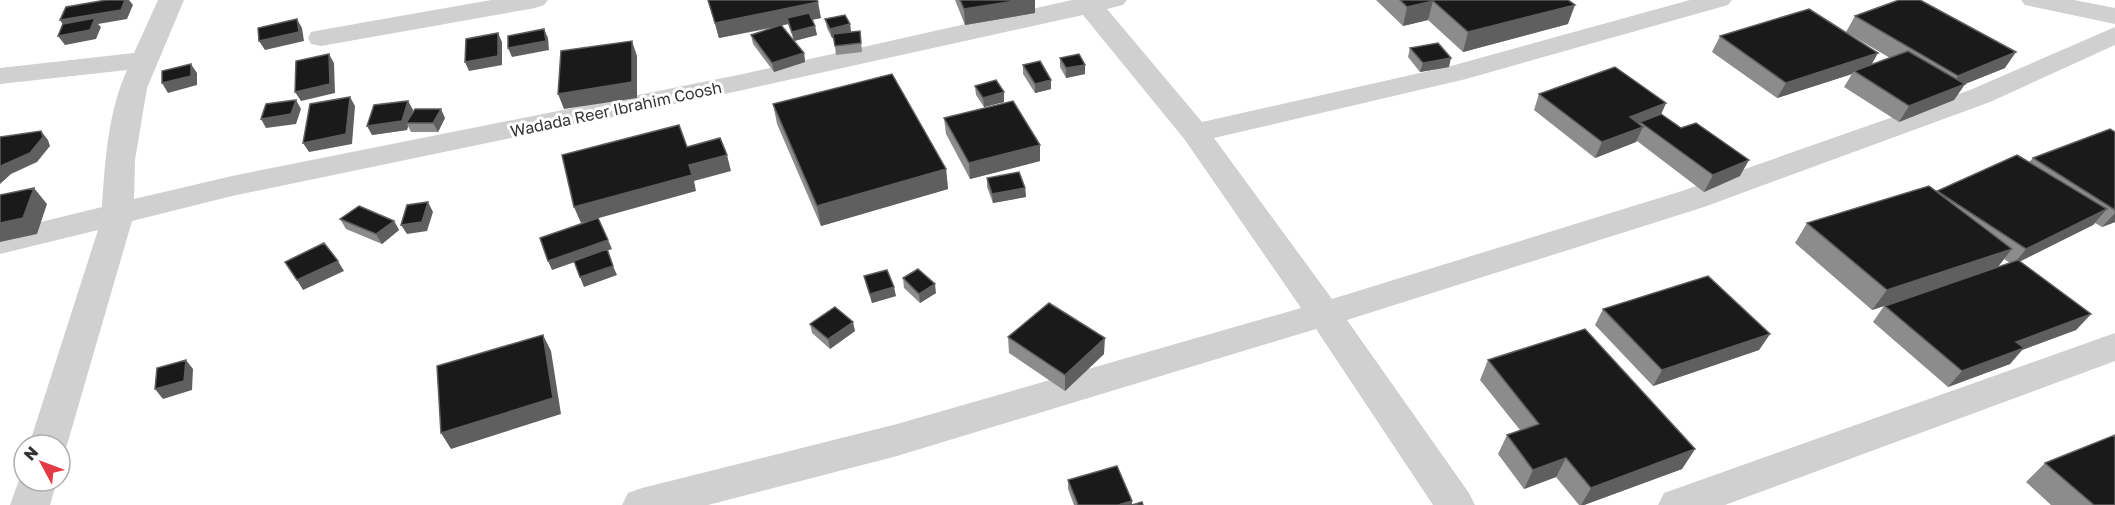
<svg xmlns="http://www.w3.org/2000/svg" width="2115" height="505" viewBox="0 0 2115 505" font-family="'Golos Text',sans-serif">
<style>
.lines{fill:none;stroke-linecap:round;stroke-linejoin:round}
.street{fill:#d0d0d0;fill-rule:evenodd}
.wall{fill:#8c8c8c;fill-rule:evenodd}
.shaded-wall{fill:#5f5f5f}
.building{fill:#1a1a1a;stroke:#5f5f5f;stroke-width:1.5}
.labels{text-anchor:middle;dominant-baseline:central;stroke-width:6;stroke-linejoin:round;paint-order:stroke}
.street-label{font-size:16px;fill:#333;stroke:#fff}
</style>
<rect width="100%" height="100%" fill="#fff"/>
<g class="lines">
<path class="street" d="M158 0H184L147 88 135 160 134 199 232 176 743 74 1072 0H1127L1123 5 1107 9 1202 122 1451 66 1690 0H1732L1728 5 1466 79 1214 138 1332 299 1682 191 1970 90 2115 27V45L1990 102 1704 207 1347 320 1469 493 1475 505H1433L1316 329 897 456 708 505H622L628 493 642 488 897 424 1301 308 1185 140 1083 15 743 90 232 196 132 221 67 445 60 457V445H29L98 230 0 254V232L102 207C105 161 108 112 127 70L0 84V68L134 53Z
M491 0H548L544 5 535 8 321 46 311 44 308 38 311 32 321 30Z
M2021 0H2074L2115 8V24L2025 5Z
M2115 333V361L1725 505H1658L1664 493Z
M23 469 24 481H57L50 505H10Z"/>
</g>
<path class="wall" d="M708 0 821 18 812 20 817 35 794 41 788 24 781 26 804 53 805 62 774 72 753 44 751 35 777 27 719 38Z
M955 0H1035V13L965 25Z
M1376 0H1568V24L1463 52 1428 20 1403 26Z
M1855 16 2005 68 1965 84 1954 100 1899 122 1844 87 1852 74 1777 98 1712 52 1720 36 1871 65 1890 58 1846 32Z
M825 19 850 24 851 32 860 31 862 52 836 55 834 38H832L827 28Z
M1410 48 1449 67 1420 72 1408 57Z
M1060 58 1085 65V74L1066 78 1060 67Z
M1023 65 1051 80V89L1035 93 1023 74Z
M975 86 1004 92V102L984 107 976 95Z
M1539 94 1666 103 1661 114 1681 128 1740 176 1704 192 1637 141 1636 142 1595 158 1534 110Z
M408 101 413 110 411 115 445 118 438 132H411L408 126 407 130 372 135Z
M773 104 946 169 948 189 821 226 777 124Z
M944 118 1040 145V161L970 179 946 134Z
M2115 132V222L2102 227 2095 223 2093 225 2020 261 2091 314 2076 330 2022 350 2010 364 1948 387 1873 322 1884 306 1872 310 1795 243 1807 223 1936 192 1937 191 2029 162 2033 158ZM2004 259 2010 263 1998 267Z
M987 178 1025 188 1026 197 993 203 987 187Z
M340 219 394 221 399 230 382 244 346 229Z
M864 276 896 296 872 303 866 285Z
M903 278 936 293 920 303 904 288Z
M1603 309 1770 334 1759 350 1653 386 1595 325Z
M810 324 855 331 830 349 812 333Z
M1008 337 1104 354 1065 391 1009 353Z
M1488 360 1695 449 1682 469 1584 505H1579L1556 477 1524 489 1498 454 1507 435 1520 430 1480 380Z
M2045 463 2115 505H2051L2026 482Z
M1068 480 1132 501V505H1074L1068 489Z"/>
<path class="shaded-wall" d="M101 0H129L133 5 127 19 98 24 101 27 96 39 65 45 58 36 66 29 60 20 104 3Z
M1021 0H1035V13L965 25 964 9Z
M1433 1 1428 20 1403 26 1407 7Z
M818 2 821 18 789 24 787 18 788 24 719 38 715 23Z
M1575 5 1568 24 1463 52 1468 32Z
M297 19 302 28 304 41 265 50 259 41Z
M850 24 851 33 832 38 830 29Z
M815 26 817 35 794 41 792 32Z
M544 29 548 38 549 50 512 57 508 48Z
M498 33 502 42V65L469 71 465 62Z
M632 41 637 56V98L564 109 558 94Z
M2016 52 2005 68 1965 84 1954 100 1899 122 1909 106 1948 91 1958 76Z
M804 53 805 62 774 72 772 63Z
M1878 53 1869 69 1854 71 1852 74 1777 98 1786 83Z
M329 54 334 63 335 93 301 101 295 92Z
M1451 58 1449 67 1420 72 1423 63Z
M191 64 197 73V85L168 93 162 83Z
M1085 65V74L1066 78V68Z
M1051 80V89L1035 93V84Z
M1004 92V102L984 107 983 98Z
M350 97 355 106 352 144 309 152 303 143Z
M296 100 301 109 296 124 266 128 261 119Z
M408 101 413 110 409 123H406L408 126 407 130 372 135 367 126Z
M1666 103 1659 119 1640 122 1637 127 1630 117Z
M441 109 445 118 438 132 433 123Z
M1643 127 1636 142 1595 158 1602 142Z
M41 131 48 140 50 146 37 162 11 174 0 184V167Z
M1040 145V161L970 179 969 163Z
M727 155 731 171 694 181 696 191 581 223 574 207 689 165Z
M1749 160 1740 176 1704 192 1713 175Z
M946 169 948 189 821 226 817 206Z
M34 188 47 204 37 234 0 242V223Z
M1025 188 1026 197 993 203 992 194Z
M428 202 433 212 427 231 407 234 401 225Z
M2107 209 2093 225 2013 265 2026 249Z
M2115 213V222L2102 227Z
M394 221 399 230 382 244 376 234Z
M608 240 612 249 552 270 548 261Z
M2012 249 1996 269 1872 310 1887 290Z
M338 261 344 271 303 290 297 280Z
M613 266 617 275 584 287 580 277Z
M935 284 936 293 920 303 919 294Z
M894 287 896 296 872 303 870 294Z
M2091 314 2076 330 2022 350 2010 364 1948 387 1962 371 2016 342Z
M853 322 855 331 830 349 828 339Z
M1770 334 1759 350 1653 386 1662 370Z
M543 335 551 351 561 414 451 449 441 433Z
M1105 338 1104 354 1065 391V375Z
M186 360 193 369 192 390 163 399 155 389Z
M1695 449 1682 469 1584 505H1581L1591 488Z
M1566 458 1556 477 1524 489 1533 470Z
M1132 501V505H1118Z"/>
<path class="building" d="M106 0H125L121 10 60 20 66 7Z
M708 0H817L818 2 715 23Z
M960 0H1021L964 9Z
M1400 0H1568L1575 5 1468 32 1433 1 1407 7Z
M1899 0H1920L2016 52 1958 76 1855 16Z
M1809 9 1878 53 1786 83 1720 36Z
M809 13 815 26 792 32 787 18Z
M845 15 850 24 830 29 825 19Z
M95 18 90 30 58 36 63 24Z
M297 19 299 32 259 41 258 28Z
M781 25 804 53 772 63 751 35Z
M544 29 546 41 508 48V36Z
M860 31 861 43 835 46 833 34Z
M498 33V56L465 62 466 39Z
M632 41V82L558 94 561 51Z
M1438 43 1451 58 1423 63 1410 48Z
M1908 51 1965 84 1909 106 1854 71Z
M329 54 330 84 295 92 296 61Z
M1079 54 1085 65 1066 68 1060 58Z
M1040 61 1051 80 1035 84 1023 65Z
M191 64V76L162 83V71Z
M1615 67 1666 103 1630 117 1643 127 1602 142 1539 94Z
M892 74 946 169 817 206 773 104Z
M996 80 1004 92 983 98 975 86Z
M350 97 346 134 303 143 310 104Z
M296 100 291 114 261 119 266 104Z
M408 101 402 121 367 126 374 105Z
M1013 101 1040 145 969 163 944 118Z
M415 109H441L433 123H406Z
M1661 114 1681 128 1696 123 1749 160 1713 175 1640 122Z
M679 125 687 147 720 138 727 155 689 165 692 175 574 207 562 155Z
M2110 129 2115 132V210L2033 158Z
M41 131 43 137 30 153 3 165 0 167V137Z
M2017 155 2107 209 2026 249 1937 191Z
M1019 172 1025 188 992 194 987 178Z
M1929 186 2012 249 1887 290 1807 223Z
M34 188 23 218 0 223V195Z
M428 202 422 222 401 225 407 205Z
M359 206 394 221 376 234 340 219Z
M598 218 608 240 548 261 540 238Z
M324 243 338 261 297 280 285 262Z
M607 249 613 266 580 277 574 261Z
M2018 260 2091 314 2016 342 2024 348 1962 371 1885 306Z
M918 269 935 284 919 294 903 278Z
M887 270 894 287 870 294 864 276Z
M1708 276 1770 334 1662 370 1603 309Z
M1049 303 1105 338 1065 375 1008 337Z
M835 307 853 322 828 339 810 324Z
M1585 329 1695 449 1591 488 1566 458 1533 470 1507 435 1539 424 1488 360Z
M543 335 553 398 441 433 437 366Z
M186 360 184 381 155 389 157 368Z
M2115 435V505H2094L2045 463Z
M1117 466 1132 501 1118 505H1078L1068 480Z
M1142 502 1143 505H1132Z"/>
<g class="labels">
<g class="street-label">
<text transform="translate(616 109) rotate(-12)">Wadada Reer Ibrahim Coosh</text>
</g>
</g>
<g transform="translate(42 463) rotate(311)"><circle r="28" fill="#ffffff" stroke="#adadad" stroke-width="1.5"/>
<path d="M0-4.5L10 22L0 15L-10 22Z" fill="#e63946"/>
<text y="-9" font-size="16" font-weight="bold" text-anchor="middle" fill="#333333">N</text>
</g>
</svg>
